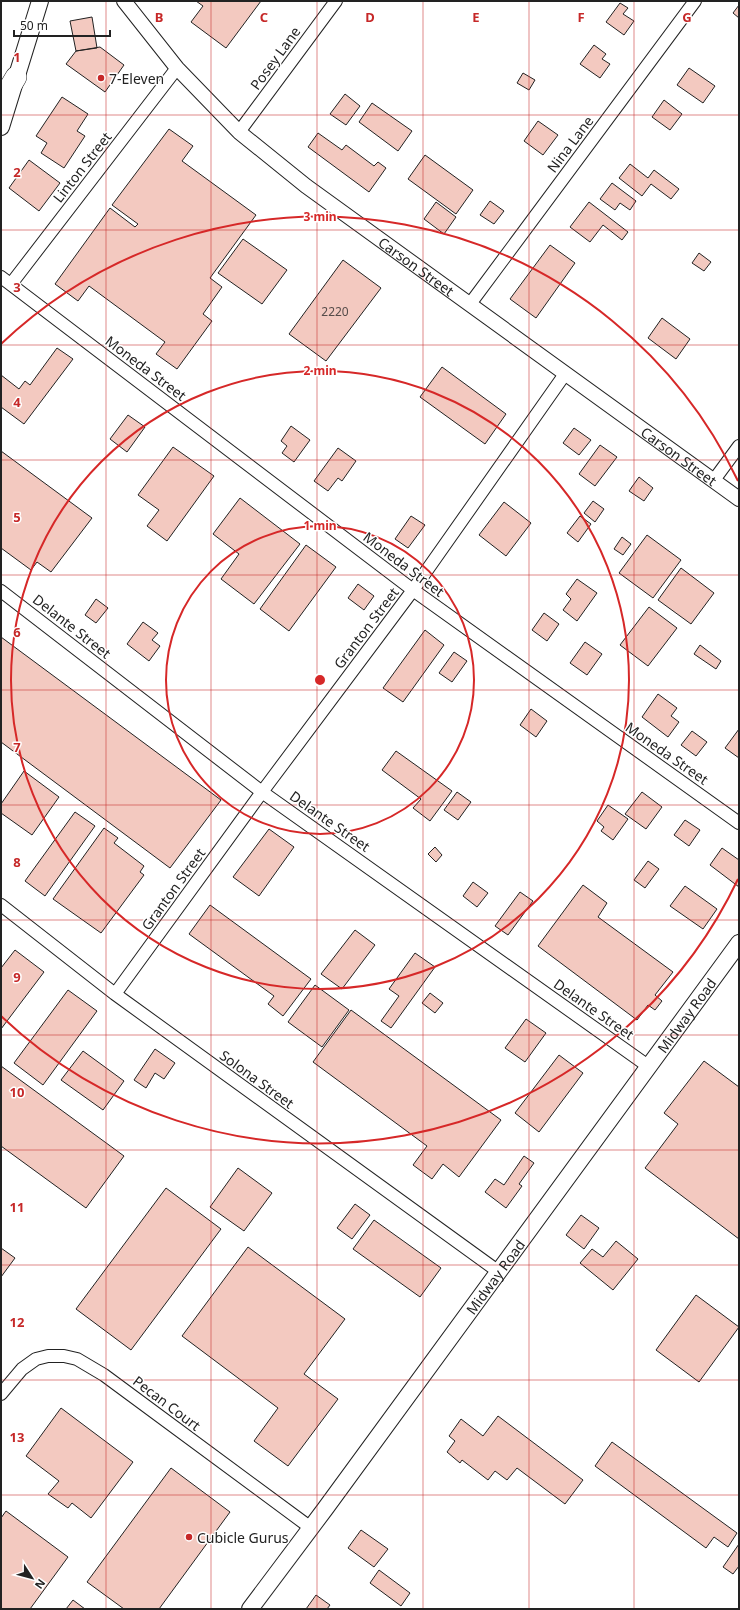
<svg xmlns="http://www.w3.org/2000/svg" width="740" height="1610" viewBox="0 0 740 1610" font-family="'Noto Sans',sans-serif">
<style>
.building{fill:#f3c9c0;stroke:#222}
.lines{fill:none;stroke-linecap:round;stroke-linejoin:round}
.minor-casing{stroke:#222;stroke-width:14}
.tertiary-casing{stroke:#222;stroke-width:16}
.secondary-casing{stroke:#222;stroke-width:18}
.motorway-casing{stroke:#222;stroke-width:22}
.minor{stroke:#fff;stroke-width:12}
.tertiary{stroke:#fff;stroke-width:14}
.secondary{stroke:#fff;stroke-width:16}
.motorway{stroke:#fff;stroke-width:21}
.grid{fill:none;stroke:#c62828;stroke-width:1;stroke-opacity:0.55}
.ring{fill:none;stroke:#d62828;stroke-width:2}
.poi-dot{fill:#c62828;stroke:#fff;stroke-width:1.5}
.labels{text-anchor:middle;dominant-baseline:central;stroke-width:3;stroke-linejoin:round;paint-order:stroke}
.number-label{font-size:12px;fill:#564c4a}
.street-label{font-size:14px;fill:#222;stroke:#fff}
.poi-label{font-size:14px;fill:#222;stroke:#fff;text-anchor:start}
.grid-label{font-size:13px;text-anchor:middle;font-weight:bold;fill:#c62828;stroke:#fff;stroke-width:3;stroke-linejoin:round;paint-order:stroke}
.centre{fill:#d62828;stroke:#fff;stroke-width:2}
.ring-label{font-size:12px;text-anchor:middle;font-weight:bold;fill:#d62828;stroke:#fff;stroke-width:3;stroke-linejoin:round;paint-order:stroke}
</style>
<rect width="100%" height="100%" fill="#fff"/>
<path class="building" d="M196 1H261L226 48 191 22 203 6Z
M620 3 628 8 623 14 634 21 624 35 606 22Z
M739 5V18L733 13Z
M92 17 97 48 76 51 70 21Z
M594 45 606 54 602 59 610 64 600 78 580 64Z
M100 47 124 65 105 92 66 64 76 51Z
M689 68 715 86 703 103 677 85Z
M523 73 535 80 529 90 517 83Z
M345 94 360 106 346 125 330 114Z
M62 97 88 114 77 131 85 136 64 168 41 153 47 143 36 136Z
M664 100 682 114 670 130 652 117Z
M372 103 412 131 398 151 359 122Z
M538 121 558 135 543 155 524 141Z
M169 129 193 146 182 161 256 215 210 278 222 287 203 314 212 321 177 369 156 354 165 342 89 286 78 301 55 284 110 208 135 227 138 224 112 205Z
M318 133 342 150 346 145 374 166 378 162 386 168 369 192 308 147Z
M425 155 473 190 456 214 408 179Z
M29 160 60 183 39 211 9 188Z
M630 164 648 178 654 170 679 189 671 199 651 184 642 196 619 178Z
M612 183 636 201 630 210 620 203 615 210 600 199Z
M490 201 504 211 494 224 480 215Z
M436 202 456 217 444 234 424 219Z
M589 202 628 232 622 240 603 225 590 242 570 227Z
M243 239 287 270 262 304 218 273Z
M550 245 575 263 536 318 510 299Z
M699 253 711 262 704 271 692 263Z
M343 260 381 288 326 361 289 334Z
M662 318 690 339 676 359 648 338Z
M57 348 73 359 24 424 1 407V375L19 389 25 381 30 385Z
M442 367 506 414 485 444 420 397Z
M128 415 145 427 127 452 110 439Z
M291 426 310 440 294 462 282 453 287 446 281 441Z
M574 428 591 440 579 455 563 443Z
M600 445 617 457 595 486 579 474Z
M173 447 214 476 167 541 147 526 159 510 138 495Z
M338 448 356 461 342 481 338 478 328 491 314 481Z
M1 451 92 518 51 572 37 562 31 570 1 548Z
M639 477 653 488 644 501 629 491Z
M240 498 300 544 254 604 221 579 239 554 213 534Z
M593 501 604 509 595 522 584 513Z
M504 502 531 523 506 556 479 535Z
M411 516 425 525 408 548 395 539Z
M580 516 591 524 578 542 567 533Z
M647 535 681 560 653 598 619 573Z
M622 537 631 544 623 555 614 549Z
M306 545 336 567 289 631 260 609Z
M681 568 714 593 691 624 658 600Z
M577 579 597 593 577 621 563 610 571 599 566 594Z
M358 584 374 596 364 610 348 598Z
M96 599 108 608 96 623 85 615Z
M649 607 677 628 648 666 620 645Z
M544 613 559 624 547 641 532 630Z
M143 622 158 633 152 640 160 646 149 661 127 644Z
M425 630 444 645 403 702 383 688Z
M1 637 221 800 170 868 1 742Z
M585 642 602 654 587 675 570 663Z
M700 645 721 661 716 669 694 654Z
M454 652 467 661 452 682 439 673Z
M658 694 677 708 671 716 679 722 668 737 642 717Z
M531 709 547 721 536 737 520 725Z
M739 729V758L725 748Z
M692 731 707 742 696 756 681 745Z
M396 751 452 791 430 821 413 808 421 799 382 770Z
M24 771 59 797 32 835 1 813V804Z
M457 792 471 802 458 820 444 810Z
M642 792 662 807 646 829 625 814Z
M608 805 628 819 613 840 601 831 604 827 597 821Z
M75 812 95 826 45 896 25 881Z
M685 820 700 830 689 846 674 835Z
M104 828 118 838 114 843 144 866 140 872 144 875 101 933 53 899Z
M269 829 294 847 259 896 233 877Z
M435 847 442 855 436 862 428 854Z
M722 848 739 860V887L710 865Z
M648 861 659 869 645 888 634 880Z
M473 882 488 893 477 907 463 896Z
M583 885 607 903 598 917 673 972 655 995 662 1001 655 1010 648 1005 637 1020 538 946Z
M685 886 717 909 703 929 670 906Z
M520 892 533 901 508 935 495 926Z
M210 905 311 979 283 1016 268 1004 274 996 189 934Z
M355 930 375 945 342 989 321 974Z
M15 950 44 972 1 1029V968Z
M415 953 435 967 391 1028 381 1021 399 996 389 989Z
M315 985 349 1010 322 1047 288 1022Z
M68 990 97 1011 43 1085 14 1063Z
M430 993 443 1003 435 1013 422 1003Z
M351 1010 501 1120 459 1177 443 1164 432 1179 413 1165 427 1146 313 1062Z
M526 1019 546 1033 525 1062 505 1048Z
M155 1049 175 1063 164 1079 155 1073 146 1088 134 1080Z
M83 1051 124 1081 103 1110 61 1080Z
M559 1055 583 1073 539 1132 515 1113Z
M704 1061 739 1087V1239L645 1168 678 1124 664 1113Z
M1 1066 124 1156 86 1208 1 1146Z
M524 1156 534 1163 519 1184 522 1186 506 1208 485 1192 495 1179 504 1185Z
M238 1168 272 1193 244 1231 210 1207Z
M166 1188 221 1229 131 1350 76 1309Z
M355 1204 370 1215 352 1239 337 1228Z
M581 1215 599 1228 584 1249 566 1235Z
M374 1220 441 1268 420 1297 353 1249Z
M616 1241 638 1259 613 1290 580 1263 592 1249 603 1257Z
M248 1247 345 1319 304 1374 338 1399 288 1466 254 1441 278 1408 182 1336Z
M1 1248 15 1258 1 1277Z
M696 1295 739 1327 699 1382 656 1350Z
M61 1408 133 1462 91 1518 72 1503 68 1508 48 1494 59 1481 26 1456Z
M498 1416 583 1480 565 1504 517 1468 507 1480 495 1471 488 1480 462 1460 460 1463 447 1452 455 1441 449 1436 461 1419 483 1436Z
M612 1442 737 1533 728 1547 714 1537 706 1548 595 1466Z
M171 1468 230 1512 159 1609H124L87 1582Z
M6 1511 68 1557 30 1609H1V1518Z
M361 1530 388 1549 374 1567 348 1548Z
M739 1544V1566L733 1574 723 1567Z
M379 1570 410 1593 401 1606 370 1583Z
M316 1595 330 1605 327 1609H306Z
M73 1600 85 1609H66Z"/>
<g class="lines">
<defs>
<path id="minor" d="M239 132 336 1
M1 277 413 590 739 823
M11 284 177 68
M470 304 695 1
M714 480 739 446
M1 591 262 792 648 1066
M1 905 115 994 499 1272
M115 994 262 792 413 590 565 374
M1 1394 22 1369 36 1359 48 1356H64L77 1359 104 1375 311 1528"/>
<g id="tertiary">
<path id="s1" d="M124 1 177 68 239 132 306 186 739 499"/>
</g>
<g id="secondary">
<path d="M1 127 40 1"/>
<path id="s2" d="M250 1609 325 1509 739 943"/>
</g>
<path id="motorway" d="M1 102 16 77"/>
</defs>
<use href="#minor" class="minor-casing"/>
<use href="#tertiary" class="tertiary-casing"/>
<use href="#secondary" class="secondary-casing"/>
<use href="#motorway" class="motorway-casing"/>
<use href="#minor" class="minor"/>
<use href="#tertiary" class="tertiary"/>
<use href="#secondary" class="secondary"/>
<use href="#motorway" class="motorway"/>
</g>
<path class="grid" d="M106 1V1609M211 1V1609M317 1V1609M423 1V1609M529 1V1609M634 1V1609M1 115H739M1 230H739M1 345H739M1 460H739M1 575H739M1 690H739M1 805H739M1 920H739M1 1035H739M1 1150H739M1 1265H739M1 1380H739M1 1495H739"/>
<g class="ring">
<circle cx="320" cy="680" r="154"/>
<circle cx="320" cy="680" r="309"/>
<path d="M738 879A463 463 0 0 1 1 1016M1 344A463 463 0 0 1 738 481"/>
</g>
<g class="poi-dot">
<circle cx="101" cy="78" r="4"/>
<circle cx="189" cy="1537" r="4"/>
</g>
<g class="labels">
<g class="number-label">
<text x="335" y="311">2220</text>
</g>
<g class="street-label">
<text transform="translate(275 58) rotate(-54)">Posey Lane</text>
<text transform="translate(570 144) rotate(-53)">Nina Lane</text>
<text transform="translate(82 167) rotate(-52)">Linton Street</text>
<text stroke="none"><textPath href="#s1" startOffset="397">Carson Street</textPath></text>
<text transform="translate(146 368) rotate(37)">Moneda Street</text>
<text stroke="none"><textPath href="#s1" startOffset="721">Carson Street</textPath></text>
<text transform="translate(404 564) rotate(37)">Moneda Street</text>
<text transform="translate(72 626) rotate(38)">Delante Street</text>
<text transform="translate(366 628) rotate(-53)">Granton Street</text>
<text transform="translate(667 753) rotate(35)">Moneda Street</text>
<text transform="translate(330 821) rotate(35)">Delante Street</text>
<text transform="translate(173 889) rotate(-54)">Granton Street</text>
<text transform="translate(594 1009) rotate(35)">Delante Street</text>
<text stroke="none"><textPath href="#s2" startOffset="737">Midway Road</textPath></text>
<text transform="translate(257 1079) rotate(36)">Solona Street</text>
<text stroke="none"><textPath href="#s2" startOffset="413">Midway Road</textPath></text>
<text transform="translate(167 1403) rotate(37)">Pecan Court</text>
</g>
<g class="poi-label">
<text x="109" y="78">7-Eleven</text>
<text x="197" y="1537">Cubicle Gurus</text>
</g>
</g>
<g class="grid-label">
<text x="159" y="22">B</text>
<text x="264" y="22">C</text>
<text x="370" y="22">D</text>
<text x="476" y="22">E</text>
<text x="581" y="22">F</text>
<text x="687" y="22">G</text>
<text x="17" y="62">1</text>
<text x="17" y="177">2</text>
<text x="17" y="292">3</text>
<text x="17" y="407">4</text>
<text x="17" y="522">5</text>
<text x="17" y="637">6</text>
<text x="17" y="752">7</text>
<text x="17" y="867">8</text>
<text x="17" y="982">9</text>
<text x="17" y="1097">10</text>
<text x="17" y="1212">11</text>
<text x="17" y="1327">12</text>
<text x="17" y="1442">13</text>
</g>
<circle cx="320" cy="680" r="6" class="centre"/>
<g class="ring-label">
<text x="320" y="221">3 min</text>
<text x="320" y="375">2 min</text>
<text x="320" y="530">1 min</text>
</g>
<rect width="740" height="1610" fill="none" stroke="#222222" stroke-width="4"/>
<g transform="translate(32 1578) rotate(126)" stroke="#ffffff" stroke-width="3" paint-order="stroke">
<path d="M0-3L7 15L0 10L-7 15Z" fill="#222222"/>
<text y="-6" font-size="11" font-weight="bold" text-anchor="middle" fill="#222222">N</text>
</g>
<path d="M14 30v6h96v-6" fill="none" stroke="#222222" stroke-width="2"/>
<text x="20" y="30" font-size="12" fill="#222222" stroke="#ffffff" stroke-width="3" paint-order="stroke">50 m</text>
</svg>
